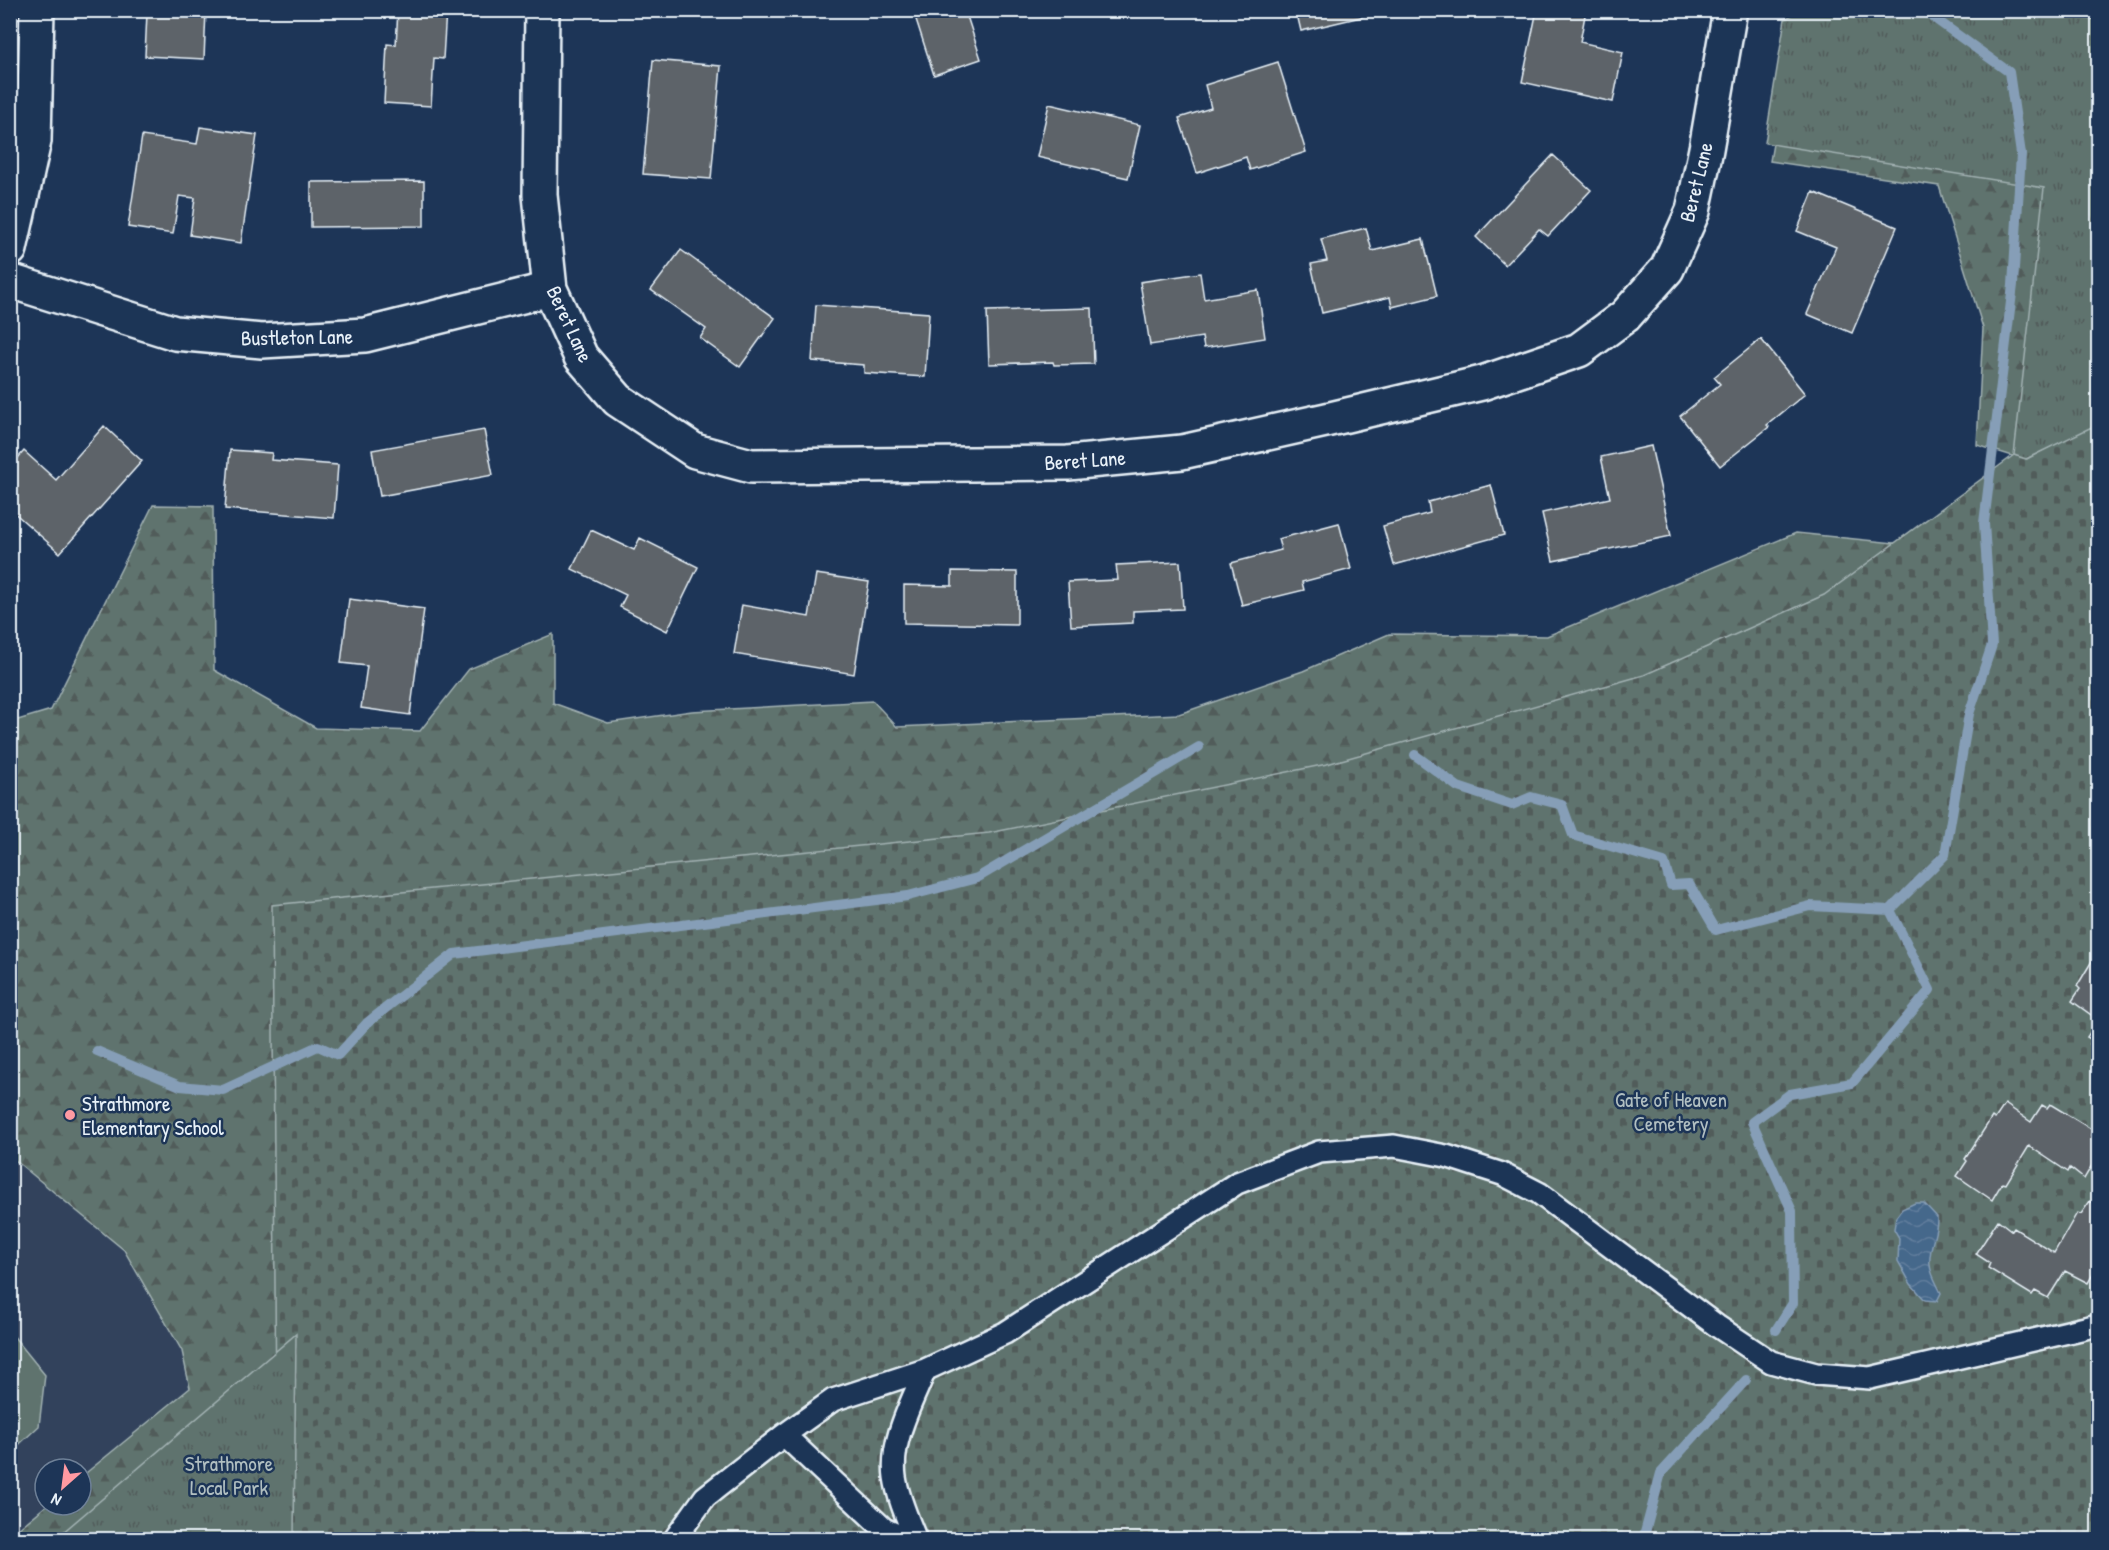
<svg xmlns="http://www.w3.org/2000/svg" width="2109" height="1550" viewBox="0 0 2109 1550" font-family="'Patrick Hand',sans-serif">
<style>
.built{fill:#30435c;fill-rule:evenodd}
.forest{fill:url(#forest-firs);stroke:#a3b2b3;stroke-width:1.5}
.cemetery{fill:url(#cemetery-stones);stroke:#a3b2b3;stroke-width:1.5}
.park{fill:url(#park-tufts);stroke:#a3b2b3;stroke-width:1.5}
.pitch{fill:#5e736e;stroke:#a3b2b3;stroke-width:1.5}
.water{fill:url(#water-waves);stroke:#869eb7;stroke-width:1.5}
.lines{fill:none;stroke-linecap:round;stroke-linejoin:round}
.stream{stroke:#869eb7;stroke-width:10}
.building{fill:#5d6469;stroke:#e8f1f8;stroke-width:1.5}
.lane-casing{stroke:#e8f1f8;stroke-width:26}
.street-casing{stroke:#e8f1f8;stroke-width:38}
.lane{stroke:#1d3557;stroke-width:21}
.street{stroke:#1d3557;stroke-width:33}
.poi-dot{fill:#ff9aa2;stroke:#1d3557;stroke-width:2}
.labels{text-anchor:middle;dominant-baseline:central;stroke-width:5;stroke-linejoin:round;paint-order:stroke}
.street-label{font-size:21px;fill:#e8f1f8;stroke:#1d3557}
.park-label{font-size:21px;fill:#b1bfc1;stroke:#1d3557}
.poi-label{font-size:21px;fill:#e8f1f8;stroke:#1d3557;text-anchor:start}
</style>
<defs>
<pattern id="forest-firs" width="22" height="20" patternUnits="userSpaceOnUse" patternTransform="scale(1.5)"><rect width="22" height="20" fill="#5e736e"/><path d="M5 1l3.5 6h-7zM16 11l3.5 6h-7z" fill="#515b5a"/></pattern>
<pattern id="cemetery-stones" width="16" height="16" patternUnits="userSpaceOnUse" patternTransform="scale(1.5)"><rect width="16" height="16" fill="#5e736e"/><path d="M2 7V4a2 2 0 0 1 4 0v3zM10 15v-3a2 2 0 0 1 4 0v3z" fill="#515b5a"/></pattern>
<pattern id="park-tufts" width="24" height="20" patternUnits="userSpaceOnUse" patternTransform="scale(1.5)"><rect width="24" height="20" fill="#5e736e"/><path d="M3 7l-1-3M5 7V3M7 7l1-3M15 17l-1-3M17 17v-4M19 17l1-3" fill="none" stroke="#515b5a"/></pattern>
<pattern id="water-waves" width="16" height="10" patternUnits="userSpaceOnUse" patternTransform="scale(1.5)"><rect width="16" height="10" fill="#45678b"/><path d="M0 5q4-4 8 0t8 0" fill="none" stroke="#607d9c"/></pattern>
</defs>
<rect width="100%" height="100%" fill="#1d3557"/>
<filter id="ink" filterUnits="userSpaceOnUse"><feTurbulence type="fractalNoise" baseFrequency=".0167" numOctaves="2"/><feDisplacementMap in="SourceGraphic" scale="12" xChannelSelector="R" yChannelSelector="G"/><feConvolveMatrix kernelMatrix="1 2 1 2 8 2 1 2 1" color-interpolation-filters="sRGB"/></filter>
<g filter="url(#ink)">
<path class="built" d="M10 949 217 1401 55 1539H11ZM45 1469H81V1505H45Z"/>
<path class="forest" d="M1796 11H2098V422L2032 462 1977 445 1983 328 1939 186 1770 161Z
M153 505 213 506 214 670 316 728 420 731 469 669 553 634V703L608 723 692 711 873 701 897 727 1179 714 1303 671 1389 634 1547 636 1796 533 1924 546 289 1539 11 1540V1535L47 1505H81V1477L190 1388 182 1351 124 1250 10 1156 11 722 51 710Z"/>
<path class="cemetery" d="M2098 421V1539H277L272 905 989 833 1327 764 1644 675 1824 595 2014 455 2027 459Z"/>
<path class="park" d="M2014 10 2098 20V424L2026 459 2014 455 2044 188 1765 143 1785 19 1801 10Z
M296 1334 294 1539H55Z"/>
<path class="pitch" d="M11 1333 45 1375 39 1426 11 1452Z"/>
<path class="water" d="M1915 1203H1924L1937 1217C1938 1233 1928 1248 1930 1265 1931 1275 1937 1284 1941 1293L1937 1301 1925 1300 1911 1284 1898 1261 1899 1238 1894 1229 1896 1217 1902 1209Z"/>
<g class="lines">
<path class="stream" d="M1415 755 1458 787 1512 805 1531 797 1562 805 1573 835 1664 862 1671 885 1689 884 1716 930 1810 906 1890 910
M97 1051 180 1086 223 1090 318 1046 338 1055 367 1023 454 954 908 896 977 878 1199 747
M1776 1330 1793 1303 1792 1211 1752 1122 1790 1094 1852 1083 1930 990 1890 910 1945 855 1969 714 1992 645 1984 523 2013 285 2021 154 2009 72 1923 10
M1643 1540 1661 1473 1746 1380"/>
</g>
<path class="building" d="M155 10H206L204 59 145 56 147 13H155Z
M398 10H446L443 59 434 58 431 106 384 103 387 44 396 45Z
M666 10H713L712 14Z
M913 10H965L981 59 934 75Z
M1296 10H1387V11L1301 31Z
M1537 10H1586L1580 42 1623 52 1613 102 1522 82Z
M653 60 721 66 711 179 643 174Z
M1278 62 1306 152 1250 170 1246 157 1197 173 1179 118 1211 108 1205 85Z
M1049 104 1140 125 1128 178 1037 157Z
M200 127 257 135 241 243 190 235 195 198 179 196 173 234 128 227 142 136 197 144Z
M1553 155 1591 190 1548 236 1539 229 1505 265 1476 237Z
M424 181V226L311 227V182Z
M1813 192 1897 227 1852 333 1807 314 1836 247 1797 231Z
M1366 228 1372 251 1423 239 1437 296 1392 307 1390 297 1322 313 1311 264 1327 261 1321 239Z
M681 250 775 318 740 367 700 338 706 329 651 290Z
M1200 273 1204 299 1258 290 1265 338 1204 348 1202 337 1150 345 1140 282Z
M816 305 929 313 925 377 864 373V365L812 361Z
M1092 308 1094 364 1054 365 1053 362 989 364 987 311Z
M1761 339 1805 394 1767 425 1769 427 1720 466 1680 416 1720 384 1714 377Z
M104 426 142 461 60 553 10 509V467L24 451 56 480Z
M484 430 493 475 380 496 372 450Z
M1651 446 1671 536 1553 561 1542 513 1610 498 1601 457Z
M230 450 272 453 271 460 338 465 334 518 225 509Z
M1491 485 1504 535 1394 565 1383 526 1430 513 1428 502Z
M1339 523 1351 569 1302 582 1304 590 1242 605 1231 563 1281 550 1278 539Z
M591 530 634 550 640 538 698 567 667 631 620 607 626 595 572 569Z
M1180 562 1183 609 1133 611V623L1071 626 1068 582 1118 580 1116 565Z
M952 571 1017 572V625L904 623V585L952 586Z
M816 574 869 582 854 674 734 654 742 605 809 617Z
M349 599 424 609 410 715 361 708 367 666 341 663Z
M2098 951V1049L2090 1044 2092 1040 2087 1037 2098 1020 2072 1001 2080 989 2077 986Z
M2005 1104 2031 1122 2042 1105 2047 1108 2050 1104 2093 1130 2091 1135 2098 1139V1155L2084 1179 2070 1168 2068 1172 2029 1146 2006 1184 2002 1183 1992 1200 1957 1176 1967 1161 1965 1159 1992 1117 1995 1119Z
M2090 1201 2098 1206V1266L2088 1283 2065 1271 2048 1298 2035 1291 2032 1295 1988 1268 1990 1263 1976 1254 1998 1220 2012 1231 2014 1228 2054 1253 2077 1213 2081 1214Z"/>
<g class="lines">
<defs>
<path id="lane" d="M784 1435 884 1529 909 1540
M674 1540 705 1497 784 1435 833 1400 925 1370 1005 1333 1237 1183 1319 1152 1394 1146 1446 1156 1502 1174 1539 1193 1717 1326 1771 1362 1816 1374 1870 1378 2098 1325
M916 1540C908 1520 898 1498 895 1477 890 1441 912 1402 925 1370"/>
<path id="street" d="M542 10 540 195 550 289 581 357 618 400 695 451 751 466 1068 463 1182 452 1326 420 1482 383 1579 350 1625 316 1667 269 1693 211 1706 149 1730 10
M10 249 34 141 37 10
M10 281 175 333 262 341 365 335 550 289"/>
</defs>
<use href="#lane" class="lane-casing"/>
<use href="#street" class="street-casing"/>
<use href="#lane" class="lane"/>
<use href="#street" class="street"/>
</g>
</g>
<circle class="poi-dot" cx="70" cy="1115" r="6"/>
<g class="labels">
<g class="street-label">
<text transform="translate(1696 182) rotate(-76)">Beret Lane</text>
<text transform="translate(570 324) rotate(65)">Beret Lane</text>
<text transform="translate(297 337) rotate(-1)">Bustleton Lane</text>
<text transform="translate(1085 460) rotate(-4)">Beret Lane</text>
</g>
<g class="park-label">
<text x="1671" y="1099">Gate of Heaven<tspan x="1671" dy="24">Cemetery</tspan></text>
<text x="229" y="1463">Strathmore<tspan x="229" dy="24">Local Park</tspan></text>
</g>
<g class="poi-label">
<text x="82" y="1103">Strathmore<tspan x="82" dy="24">Elementary School</tspan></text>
</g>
</g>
<rect width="2109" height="1550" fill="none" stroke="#1d3557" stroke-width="36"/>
<rect x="18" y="18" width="2073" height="1514" fill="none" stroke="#e8f1f8" stroke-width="2" filter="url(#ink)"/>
<g transform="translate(63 1487) rotate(208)"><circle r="28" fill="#1d3557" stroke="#6e8097" stroke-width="1.5"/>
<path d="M0-4.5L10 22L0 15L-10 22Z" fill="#ff9aa2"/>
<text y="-9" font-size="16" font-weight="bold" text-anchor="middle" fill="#e8f1f8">N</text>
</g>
</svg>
